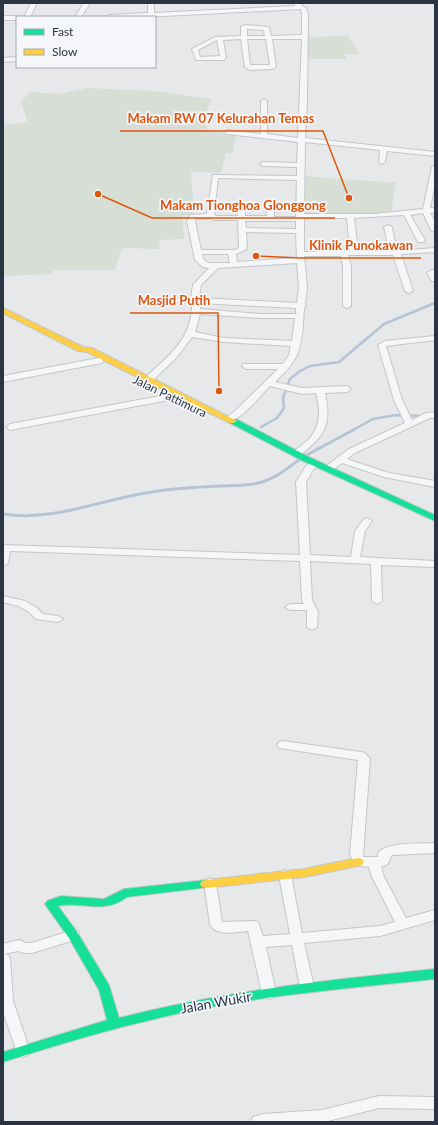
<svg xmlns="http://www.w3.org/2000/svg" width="438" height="1125" viewBox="0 0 438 1125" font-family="Lato,sans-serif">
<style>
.green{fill:#d6ded6}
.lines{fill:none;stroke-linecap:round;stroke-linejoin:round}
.stream-far1{stroke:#b4c4d5;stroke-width:2.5}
.stream{stroke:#b4c4d5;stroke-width:3}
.street-casing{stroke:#c4c6c8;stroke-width:2}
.fast-casing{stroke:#c4c6c8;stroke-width:2}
.slow-casing{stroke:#c4c6c8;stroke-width:2}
.street{fill:#f5f6f7;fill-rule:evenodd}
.fast{fill:#16e098;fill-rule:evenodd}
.slow{fill:#ffcf43;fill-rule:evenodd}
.labels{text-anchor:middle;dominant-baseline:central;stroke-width:3.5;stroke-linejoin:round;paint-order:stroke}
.street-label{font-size:12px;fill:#2b3445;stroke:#f4f6f9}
.near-street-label{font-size:14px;fill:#2b3445;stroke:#f4f6f9}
.leader{fill:none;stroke:#df570f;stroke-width:1.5}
.callout-dot{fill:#df570f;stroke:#f4f6f9;stroke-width:1.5}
.callout-label{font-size:13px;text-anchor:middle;font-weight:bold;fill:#df570f;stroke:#f4f6f9;stroke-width:3.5;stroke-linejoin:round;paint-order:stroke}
</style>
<rect width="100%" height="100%" fill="#e6e8ea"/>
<path class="green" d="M348 36 360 54H345L346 59H308L307 37Z
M87 88 153 91 211 99 205 116 207 131 236 135 233 153H226L221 173 191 172 194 215 182 216 184 239 160 240 159 249 122 248 115 270H54L52 274 5 276 3 278V125L21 123 27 121 21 101 31 92 60 94Z
M303 176 396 183 391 213 305 214 304 213Z"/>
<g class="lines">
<path class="stream-far1" d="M261 427 277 418 284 408 283 398 290 379 300 371 310 366 339 362 384 324 435 303
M353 430 373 419 396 415 423 416"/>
<path class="stream" d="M305 456 355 429
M3 514C54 522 102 499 152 492 175 488 199 487 222 486 234 485 247 486 258 483 275 479 287 469 300 459"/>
<defs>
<path id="street" d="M31 3H37L30 17H24Z
M84 3H90L81 17H75Z
M148 3H154V13L295 6V3H301L302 6 306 8 308 14 307 101 305 138 435 152V156L387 151 385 162 382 164 379 162 380 150 305 142 304 214H374L423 209 432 167 435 165V184L430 208H435V212L430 213 435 222V232L431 230 423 213 410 215 425 240 424 242H418L404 215 354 218 358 251 389 250 384 227 388 225 392 227 396 249 410 250 435 248V252L401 254 413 291 409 293 405 291 393 255H348L351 266V306L347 308 343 306V266L341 256H304L307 287 305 304 306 306 304 308C303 322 303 341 297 355 292 366 283 374 275 382L302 388 347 386 351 389 347 392 325 393C332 425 325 436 299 456L296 457 291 454C295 449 301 446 306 442 321 428 321 412 316 393L302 394 270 386C260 396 243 418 229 422L225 419 236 410 278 369H246L242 366 243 364H283L289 355 291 346 224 342 192 337 177 357 151 382H145L144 380 145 378C169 355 193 339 192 302L144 303 140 301 144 299 191 298 193 285 209 268 203 267 195 260 187 221 190 215 207 214 213 175 297 176V167L263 166 260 164 263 162 297 163 298 142 227 134 224 132 227 130 261 134V101L264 99 267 101V134L298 138 302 39H272L276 67 273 69 250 70 245 67 241 39 223 40 226 58 223 60H196L192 49 215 37 241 36V27L244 25 269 27 271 36 302 35V14L301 9 144 17H106L109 15 148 13ZM247 29 264 30 265 36H247ZM247 39H266L270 65H250ZM217 40 220 56 200 57 198 50ZM218 178 297 180 296 217H274V202L270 200 266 202 267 216H245V204L241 202 237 204 238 216H216L214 214ZM210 218 214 220H238L239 248 234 250H201L195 221 196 219ZM304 218H347L350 251 304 252ZM245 221H296V229L246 228ZM246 232 296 233 297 258 237 262 236 254 247 249ZM202 254H228L230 263H208L203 259ZM297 263 299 287 297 303 199 298 201 285 218 268ZM200 303 296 308V314H260L200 309ZM200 314 260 318H295L292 341 224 338 195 332Z
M3 16H17L19 17H17V20H3Z
M17 57V61L3 62V58Z
M432 270H435V281H432L427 273Z
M435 336V340L386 346 402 400 412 420 426 413 435 412V418H430L355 453 347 459 389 473 435 481V487L384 477 342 463 331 471H325L323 469 325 467 349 449 405 423 394 400 378 345 385 341Z
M99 358 102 359 103 361 102 363 3 382V376Z
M171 394 174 395 175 397 174 399 10 430 6 427 10 424Z
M315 460 320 463 313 470 306 482 310 555 351 557 355 531 364 519 367 518 372 521 365 531 360 557 435 561V567L381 565 382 601 377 604 372 601 371 564 310 561 312 600 318 612 317 627 312 630 307 627V610H290L285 607 290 604H304L302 600 300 561 10 551 8 563 3 566V545L300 555 296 482 306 466Z
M3 596 25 601 37 608 43 614 58 616 63 619 58 622 36 619 29 612 18 606 3 602Z
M283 741 361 752 365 753 370 759 363 857H378C375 841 424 844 435 843V853L392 855C388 861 391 864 381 867L384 877 406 918 435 910V920L380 936 304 943 314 987 312 991 307 993 302 991 300 987 292 945 266 947 276 993 274 997 269 999 264 997 262 993 248 931C236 932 216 937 210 924L204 883 206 880 210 878 214 880 216 883 222 922 253 921 258 922 263 936 290 934 279 875 281 872 285 870 289 872 291 875 302 933 380 926 395 922 372 877 369 867 354 865 350 854 358 760 279 748 277 745 279 742Z
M73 930 78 931 79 935 78 939 32 953H24L18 951 4 954 8 955 10 959 13 1001 30 1051 28 1055 23 1057 18 1055 3 1012V944L19 940 26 943H32Z
M379 1096 435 1097V1109L379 1108 324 1122H251L253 1117 263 1114 322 1110Z"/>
<path id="fast" d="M230 419H236L309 457 435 515V521L303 461 230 423 229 421Z
M206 880 210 881 212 884 210 887 127 897C103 915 84 901 58 906L77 932 109 985 119 1018C223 991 328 980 435 969V979C362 987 288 993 216 1006 144 1019 73 1040 3 1062V1052L107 1020 99 990 69 938 47 907 45 904 47 901 61 896 104 899 124 889Z"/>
<path id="slow" d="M3 308 83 347 92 348 237 421 233 423H230L87 352 78 351 3 313Z
M358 858 362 859 364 862 362 865 304 877 206 888 202 887 200 884 202 881 206 880 304 869Z"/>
</defs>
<use href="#street" class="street-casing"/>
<use href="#fast" class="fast-casing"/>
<use href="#slow" class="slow-casing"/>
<use href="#street" class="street"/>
<use href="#fast" class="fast"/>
<use href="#slow" class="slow"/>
</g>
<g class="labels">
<g class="street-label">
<text transform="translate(170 396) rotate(26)">Jalan Pattimura</text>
</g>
<g class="near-street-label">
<text transform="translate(216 1002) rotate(-10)">Jalan Wukir</text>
</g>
</g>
<path class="leader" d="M349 198L323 131H120M98 194L152 218H335M256 256L301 258H421M219 391L218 313H130"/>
<g class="callout-dot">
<circle cx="349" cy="198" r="4"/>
<circle cx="98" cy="194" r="4"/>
<circle cx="256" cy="256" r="4"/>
<circle cx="219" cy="391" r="4"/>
</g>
<g class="callout-label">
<text x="221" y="123">Makam RW 07 Kelurahan Temas</text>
<text x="243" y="210">Makam Tionghoa Glonggong</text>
<text x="361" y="250">Klinik Punokawan</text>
<text x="174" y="305">Masjid Putih</text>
</g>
<rect width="438" height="1125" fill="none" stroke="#2b3445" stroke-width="8"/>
<rect x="16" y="16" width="140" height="52" fill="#f4f6f9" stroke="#a4a8b1"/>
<rect x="24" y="29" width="20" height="6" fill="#16e098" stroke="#a4a8b1"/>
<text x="52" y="36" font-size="12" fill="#2b3445">Fast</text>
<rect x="24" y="49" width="20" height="6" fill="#ffcf43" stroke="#a4a8b1"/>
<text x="52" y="56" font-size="12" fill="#2b3445">Slow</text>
</svg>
